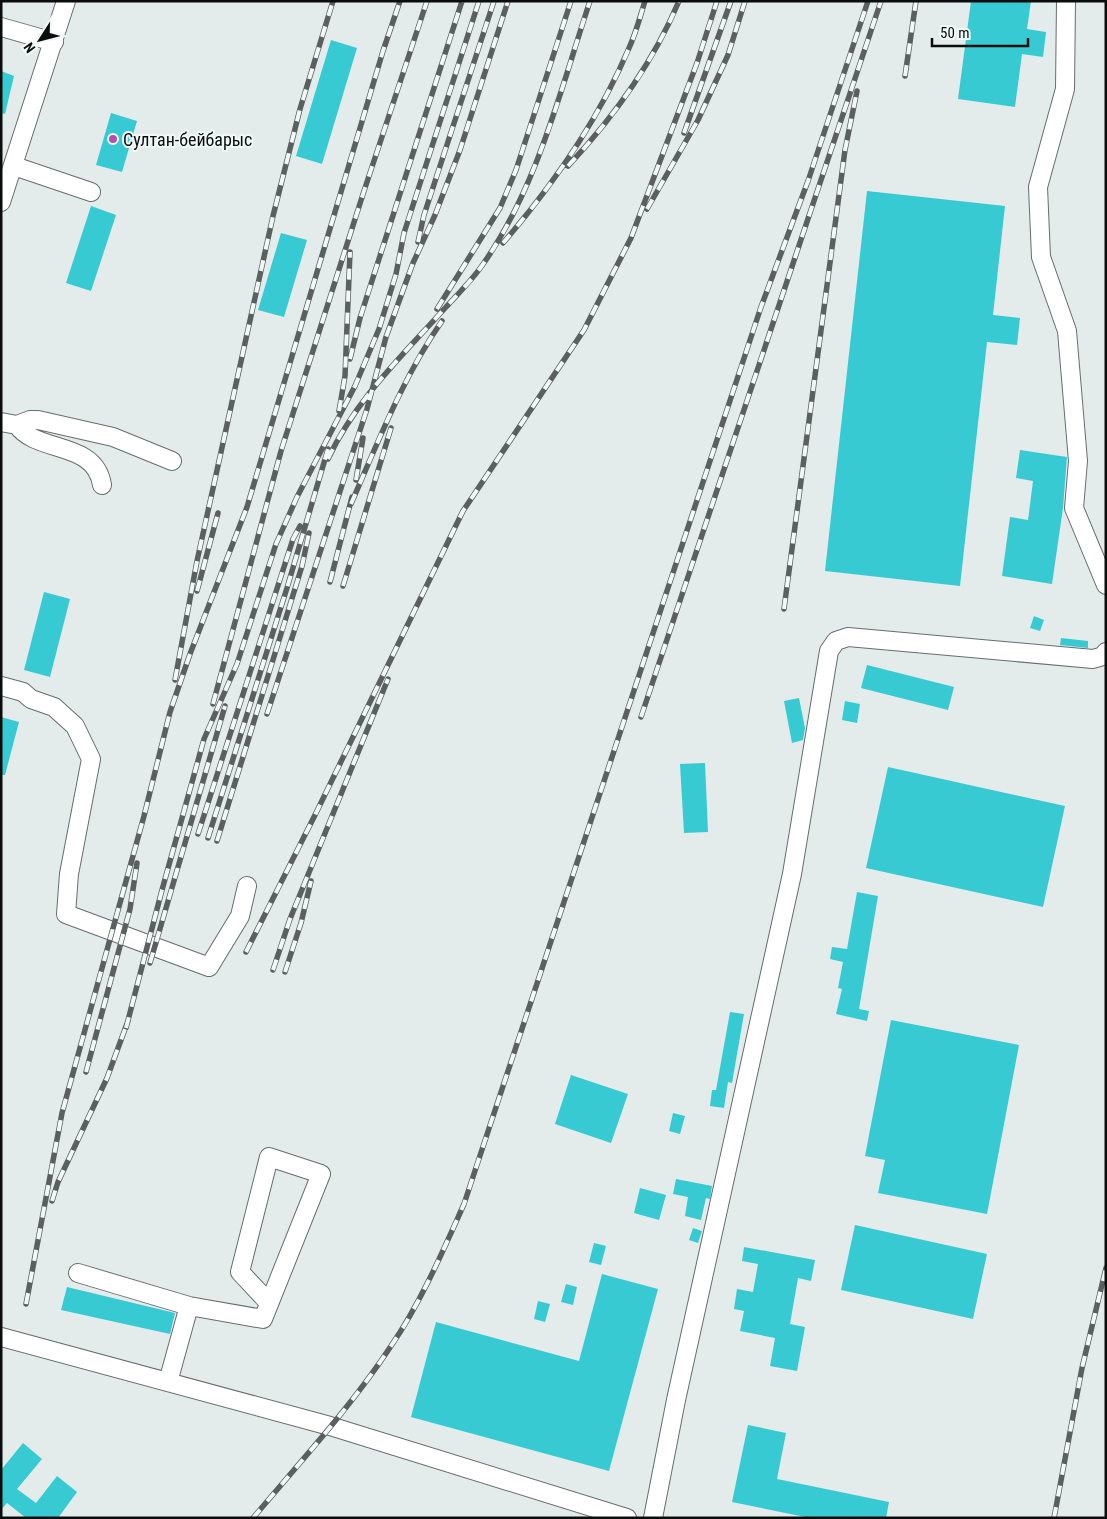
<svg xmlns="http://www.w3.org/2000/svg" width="1107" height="1519" viewBox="0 0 1107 1519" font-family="'Roboto Condensed',sans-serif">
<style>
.building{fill:#37cad3}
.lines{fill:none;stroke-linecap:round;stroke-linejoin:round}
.minor-casing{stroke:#676d6d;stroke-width:20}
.minor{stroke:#fff;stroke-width:18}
.rail-casing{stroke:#5b5f5f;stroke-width:5.5}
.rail{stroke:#f1f8f8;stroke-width:4;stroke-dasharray:11;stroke-linecap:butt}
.poi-dot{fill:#b64db0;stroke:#f1f8f8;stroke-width:2}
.labels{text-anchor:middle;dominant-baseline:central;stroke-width:4;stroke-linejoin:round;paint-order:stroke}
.poi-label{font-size:18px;fill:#0b0d0d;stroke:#f1f8f8;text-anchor:start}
</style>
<rect width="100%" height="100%" fill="#e4ebeb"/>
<path class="building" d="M971 1H1031L1027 29 1046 32 1043 57 1022 54 1015 107 958 99Z
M331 40 357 48 322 164 296 156Z
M1 71 14 76 5 114 1 113Z
M111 113 137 121 122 172 96 165Z
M867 191 1005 206 993 315 1020 318 1017 345 987 342 960 586 825 571Z
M91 206 116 215 91 291 66 283Z
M281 233 307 240 284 317 258 310Z
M1020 450 1067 457 1063 508 1052 584 1002 576 1010 517 1028 520 1033 481 1016 478Z
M44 592 70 599 50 677 24 670Z
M1034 616 1044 620 1040 631 1030 628Z
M1061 638 1088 641V648L1060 645Z
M867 665 954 687 948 710 861 688Z
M799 698 805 728 803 740 792 743 784 701Z
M845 701 860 704 857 723 842 720Z
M1 717 19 722 5 775H1Z
M705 763 708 832 684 833 680 764Z
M888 767 1065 806 1043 907 866 868Z
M857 892 878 896 859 1009 869 1011 867 1021 836 1014 842 989 838 988 843 962 830 959 832 947 847 949Z
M730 1012 744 1014 732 1083 728 1082 724 1108 710 1106 712 1090H716Z
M891 1020 1019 1045 987 1214 878 1193 885 1160 865 1156Z
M571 1075 628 1094 611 1143 555 1124Z
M673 1113 685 1116 680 1134 669 1131Z
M676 1179 712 1186 710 1199 706 1198 701 1220 685 1216 688 1197 673 1194Z
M640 1188 666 1195 659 1220 634 1213Z
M855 1225 987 1254 973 1319 841 1290Z
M693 1228 702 1231 698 1243 689 1240Z
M594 1243 606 1246 601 1265 589 1262Z
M744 1247 815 1260 811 1281 798 1278 790 1324 805 1327 797 1371 770 1366 775 1338 740 1331 744 1311 734 1309 737 1289 753 1292 758 1264 742 1261Z
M602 1274 658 1289 609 1471 411 1417 436 1322 579 1361Z
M566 1284 577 1287 573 1305 561 1302Z
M67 1287 175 1313 170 1334 61 1310Z
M538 1301 550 1304 545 1322 534 1319Z
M748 1425 786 1433 777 1479 889 1502 886 1518H810L732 1502Z
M23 1443 42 1459 17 1489 36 1503 57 1476 77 1492 58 1518H26L7 1503 1 1510V1470Z"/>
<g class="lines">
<defs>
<path id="minor" d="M1066 1 1065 89 1038 187 1041 257 1067 331 1078 461 1074 508 1106 585
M1 27 54 42
M14 166 91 192
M1 202 66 1
M1 422 17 425 30 420H38L113 437 172 461
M17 425C37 454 95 440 102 485
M1 686 23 692 31 699 54 707 75 726 91 759 69 874 66 914 209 967 240 916 247 886
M78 1273 189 1306 168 1382
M189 1306 263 1319 321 1174 269 1157 240 1272 269 1303
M1 1337 330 1426 627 1518
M653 1518 676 1400 792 874 829 651 836 641 848 637 1093 659 1103 656 1106 652"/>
</defs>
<use href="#minor" class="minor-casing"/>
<use href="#minor" class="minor"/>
<defs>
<path id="rail" d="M905 76 916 1
M684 133 731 1
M568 166C613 118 653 63 679 1
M647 209 698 120 728 55 745 1
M418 242 424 215 494 1
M503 243C553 185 599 119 629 48 636 33 640 17 645 1
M437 309 500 208 516 170 571 1
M350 359 360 318 462 1
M339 411 345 376 350 252
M328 459C356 399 403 355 446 307 458 294 471 281 481 267 537 189 560 91 590 1
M356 480 363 438
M351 504C378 442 403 377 442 321
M330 582 352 497
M343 586 391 428
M197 591 218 513
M784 609 845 150 857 91
M175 680 197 561 273 216 300 109 333 1
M213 704 281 451 364 191 427 1
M267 714 367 409 386 337 413 263 435 215 460 150 508 1
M641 717 881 1
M198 834 293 539 300 526
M208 838 287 588 328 449
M217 841 302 566 309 533
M246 952 316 813 463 511 584 330 631 238 697 63 717 1
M150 963 225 706
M273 970 290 919 388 679
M285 972 301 923 311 881
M126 1028 162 890 204 739 237 664 276 544 297 497 355 386 379 329 396 274 404 233 479 1
M86 1072 130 909 137 863
M52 1201 58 1182 107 1078 128 1021
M26 1304 62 1113 144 816 170 712 190 654 247 507 383 51 400 1
M253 1518C300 1462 351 1407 391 1346 421 1302 442 1253 464 1204L761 307 808 181 868 1
M1054 1518 1082 1368 1106 1268"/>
</defs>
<use href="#rail" class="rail-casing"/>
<use href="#rail" class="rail"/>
</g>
<circle class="poi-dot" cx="113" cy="139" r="5"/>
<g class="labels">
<g class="poi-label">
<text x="123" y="139">Султан-бейбарыс</text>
</g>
</g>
<rect width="1107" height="1519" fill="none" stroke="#0b0d0d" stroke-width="5"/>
<g transform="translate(40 40) rotate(234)" stroke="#f1f8f8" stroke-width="4" paint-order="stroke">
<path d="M0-4L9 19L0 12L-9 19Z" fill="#0b0d0d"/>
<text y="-8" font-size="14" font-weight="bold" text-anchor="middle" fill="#0b0d0d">N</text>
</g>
<path d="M932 38v8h96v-8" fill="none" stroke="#0b0d0d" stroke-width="2.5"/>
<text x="940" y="38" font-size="15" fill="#0b0d0d" stroke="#f1f8f8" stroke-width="4" paint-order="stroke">50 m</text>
</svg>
